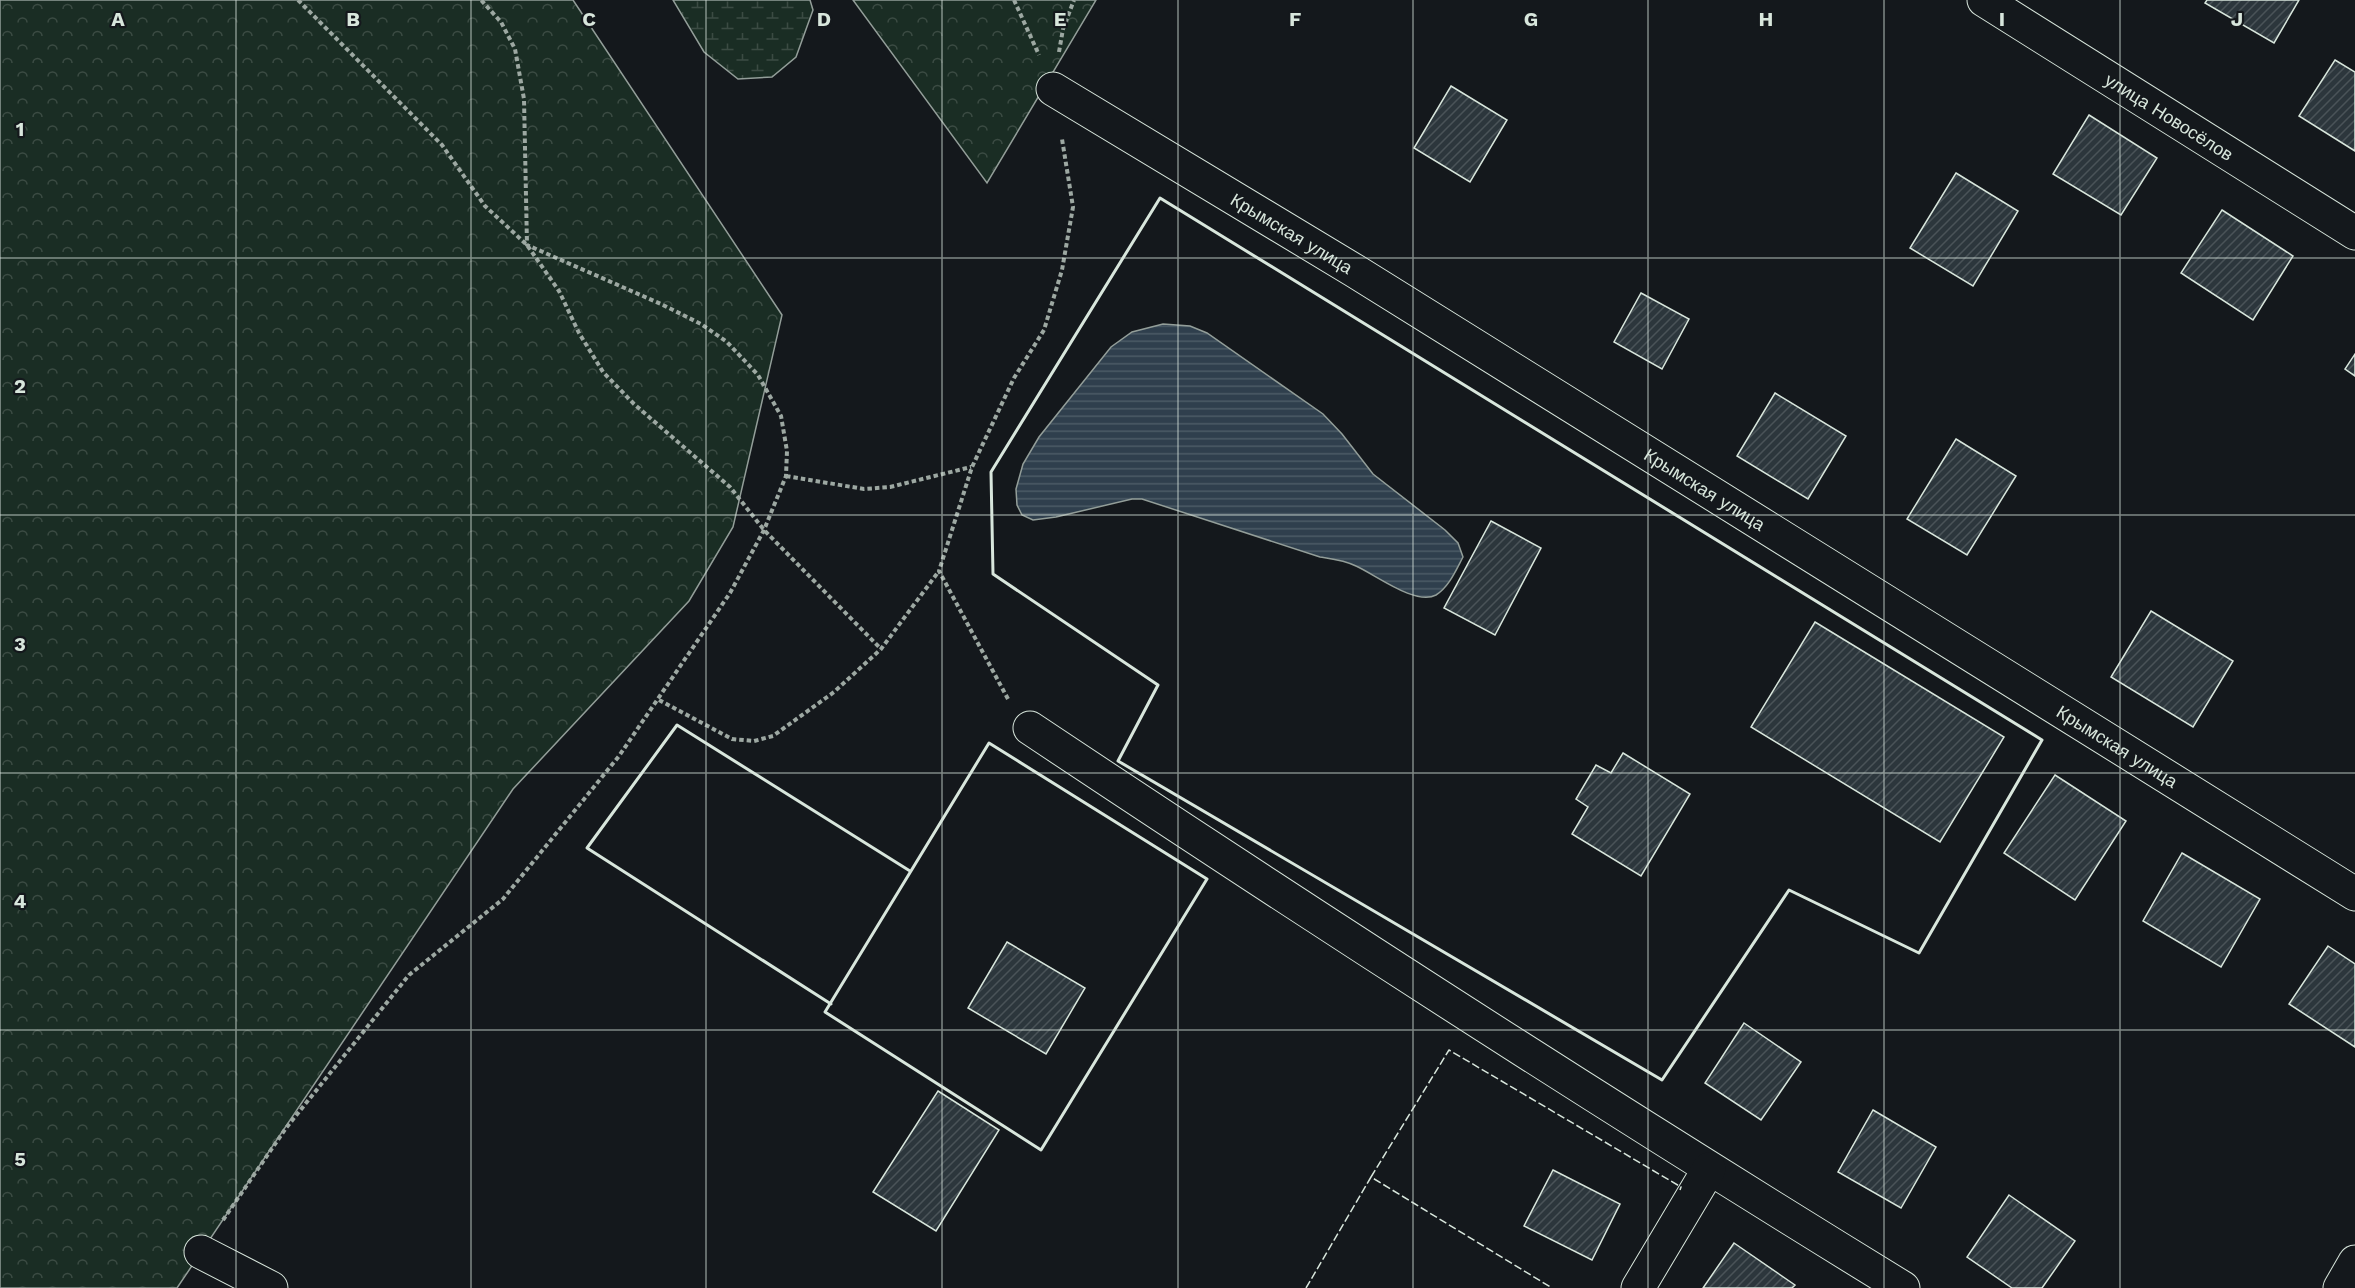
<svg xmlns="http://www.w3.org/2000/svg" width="2355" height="1288" viewBox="0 0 2355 1288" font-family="'Work Sans',sans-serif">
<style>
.forest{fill:url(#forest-crowns);stroke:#939e99;stroke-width:1.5}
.wetland{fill:url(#wetland-marsh);stroke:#939e99;stroke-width:1.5}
.water{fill:url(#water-rules);stroke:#939e99;stroke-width:1.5}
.building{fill:url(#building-hatch);stroke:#d8e6dc;stroke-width:1.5}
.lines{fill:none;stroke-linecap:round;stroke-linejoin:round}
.minor-casing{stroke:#d8e6dc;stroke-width:35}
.path{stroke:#9da8a2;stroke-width:4;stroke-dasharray:4.5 3;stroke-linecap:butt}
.minor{stroke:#14181c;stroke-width:33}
.fence{stroke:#d8e6dc;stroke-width:1.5;stroke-dasharray:8 3;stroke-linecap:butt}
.wall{stroke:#d8e6dc;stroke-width:3}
.grid{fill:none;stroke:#d8e6dc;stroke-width:1.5;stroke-opacity:0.55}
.labels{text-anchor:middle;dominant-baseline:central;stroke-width:4.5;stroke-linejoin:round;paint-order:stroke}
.street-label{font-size:18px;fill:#d8e6dc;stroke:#14181c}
.grid-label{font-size:20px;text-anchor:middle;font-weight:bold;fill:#d8e6dc;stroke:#14181c;stroke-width:4.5;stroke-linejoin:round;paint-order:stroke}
</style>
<defs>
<pattern id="forest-crowns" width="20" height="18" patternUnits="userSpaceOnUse" patternTransform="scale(1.5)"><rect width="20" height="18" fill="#1a2d24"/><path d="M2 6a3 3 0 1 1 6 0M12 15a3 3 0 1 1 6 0" fill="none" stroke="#3b4b43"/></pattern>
<pattern id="wetland-marsh" width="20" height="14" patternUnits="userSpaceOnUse" patternTransform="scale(1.5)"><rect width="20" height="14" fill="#1a2d24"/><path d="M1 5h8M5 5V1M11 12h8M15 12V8" fill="none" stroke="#3b4b43"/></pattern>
<pattern id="water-rules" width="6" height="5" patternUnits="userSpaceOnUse" patternTransform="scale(1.5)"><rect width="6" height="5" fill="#2f3f4d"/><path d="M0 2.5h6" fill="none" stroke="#4c5b66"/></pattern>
<pattern id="building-hatch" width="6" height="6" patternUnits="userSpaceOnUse" patternTransform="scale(1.5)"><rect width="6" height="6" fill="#2c363c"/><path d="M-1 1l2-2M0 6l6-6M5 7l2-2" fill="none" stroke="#4a5358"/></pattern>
</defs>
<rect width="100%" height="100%" fill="#14181c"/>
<path class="forest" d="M0 0H573L782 315 733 527 689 601 513 789 177 1288H0Z
M853 0H1096L987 183Z"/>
<path class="wetland" d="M673 0H810L813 10 796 57 772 77 738 79 704 52Z"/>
<path class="water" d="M1163 324 1190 326 1207 333 1323 414 1342 434 1373 474 1445 530 1458 543 1463 557C1456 570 1449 587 1436 595 1416 606 1376 575 1356 566 1344 560 1333 559 1320 557L1142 499H1132L1056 517 1033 520 1022 515 1017 505 1016 489 1023 464 1039 437 1111 347 1132 332Z"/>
<path class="building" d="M2207 0H2299L2274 43 2205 3Z
M2335 60 2355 72V151L2299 116Z
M1451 86 1507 120 1470 182 1414 148Z
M2089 115 2157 158 2121 215 2053 174Z
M1956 173 2018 211 1973 286 1910 248Z
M2222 210 2293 256 2253 320 2181 273Z
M1641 293 1689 319 1662 369 1614 342Z
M2355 354V376L2345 369Z
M1775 393 1846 436 1808 499 1737 456Z
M1956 439 2016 476 1967 555 1907 519Z
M1491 521 1541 548 1495 635 1444 608Z
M2151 611 2233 661 2193 727 2111 677Z
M1815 622 2004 737 1940 842 1751 727Z
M1623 753 1690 794 1641 876 1572 834 1588 807 1576 799 1596 765 1611 773Z
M2055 775 2126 821 2075 900 2004 853Z
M2182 853 2260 899 2221 967 2143 921Z
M1007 942 1085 988 1046 1054 968 1008Z
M2328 946 2355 964V1047L2289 1004Z
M1744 1023 1801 1062 1761 1120 1705 1083Z
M938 1091 999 1130 936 1231 873 1192Z
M1873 1110 1936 1147 1901 1208 1838 1172Z
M1553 1170 1620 1204 1592 1260 1524 1226Z
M2009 1195 2075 1241 2042 1288H2012L1967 1257Z
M1734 1243 1795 1285 1792 1288H1703Z"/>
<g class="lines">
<defs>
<g id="minor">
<path id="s1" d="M1984 0 2355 233"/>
<path id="s2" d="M1053 89 1355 271 2355 894"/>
<path d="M1030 728C1318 920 1608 1107 1903 1288"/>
<path d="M201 1252 271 1288"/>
<path d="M1638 1288 1709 1169"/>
<path d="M2340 1288 2355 1262"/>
</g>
</defs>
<use href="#minor" class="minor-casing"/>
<path class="path" d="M298 0 442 145 485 206 527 245 559 291 579 333 603 372 634 404 730 487 764 530 881 649
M1014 0 1039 55
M1059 52 1063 29 1074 0
M786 476 864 489 890 487 971 467
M1008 699 939 571 972 467 1014 378 1044 330 1062 270 1073 207 1062 139
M659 700 732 739 754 741 773 736 834 692 881 649 939 571
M223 1220 286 1128 409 975 503 899 619 756 730 593 764 530 786 476 787 451 781 416 758 375 727 342 701 324 661 304 527 245 524 99 515 49 501 22 481 0"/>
<use href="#minor" class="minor"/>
<path class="fence" d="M1371 1177 1449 1050 1681 1187 1680 1190
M1306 1288 1371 1177 1552 1288"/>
<path class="wall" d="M1160 198 2042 740 1919 953 1789 890 1662 1080 1118 761 1158 685 993 574 991 472Z
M989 743 1207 879 1041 1150 825 1012Z
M831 1004 587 848 677 725 910 871"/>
</g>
<path class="grid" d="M236 0V1288M471 0V1288M706 0V1288M942 0V1288M1178 0V1288M1413 0V1288M1648 0V1288M1884 0V1288M2120 0V1288M0 258H2355M0 515H2355M0 773H2355M0 1030H2355"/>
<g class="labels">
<g class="street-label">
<text stroke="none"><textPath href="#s1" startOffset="219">улица Новосёлов</textPath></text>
<text stroke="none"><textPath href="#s2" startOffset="279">Крымская улица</textPath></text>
<text stroke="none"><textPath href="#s2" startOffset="765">Крымская улица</textPath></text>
<text stroke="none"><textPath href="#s2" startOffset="1251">Крымская улица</textPath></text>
</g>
</g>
<g class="grid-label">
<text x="118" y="26">A</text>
<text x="353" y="26">B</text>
<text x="589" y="26">C</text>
<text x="824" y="26">D</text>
<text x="1060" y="26">E</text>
<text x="1295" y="26">F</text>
<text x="1531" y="26">G</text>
<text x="1766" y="26">H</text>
<text x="2002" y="26">I</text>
<text x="2237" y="26">J</text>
<text x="20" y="136">1</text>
<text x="20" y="393">2</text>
<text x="20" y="651">3</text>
<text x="20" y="908">4</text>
<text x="20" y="1166">5</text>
</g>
</svg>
